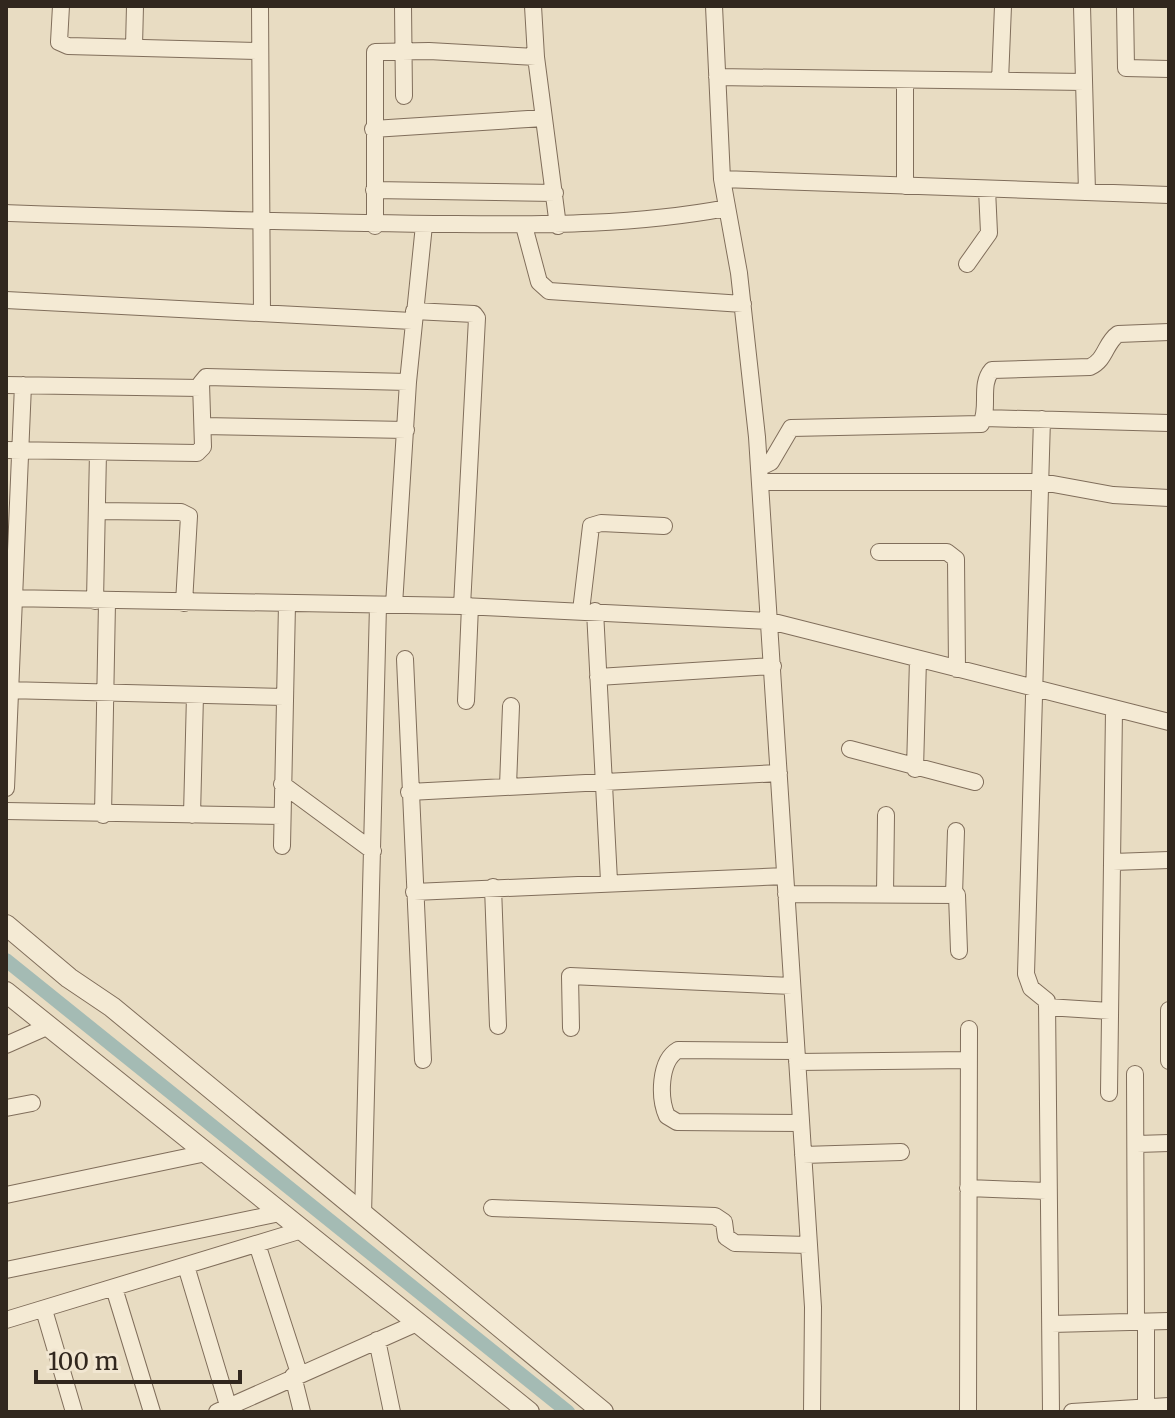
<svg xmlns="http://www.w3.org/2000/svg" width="1175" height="1418" viewBox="0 0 1175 1418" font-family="Merriweather,serif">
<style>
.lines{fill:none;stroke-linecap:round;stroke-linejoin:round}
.canal{stroke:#a4bbb4;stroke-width:14}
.minor-casing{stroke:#806e5b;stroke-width:18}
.tertiary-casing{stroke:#806e5b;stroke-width:22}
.minor{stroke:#f4ead4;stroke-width:16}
.tertiary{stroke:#f4ead4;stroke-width:20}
</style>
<rect width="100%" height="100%" fill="#e8dcc2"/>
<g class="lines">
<path class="canal" d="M6 960 568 1412"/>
<defs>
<path id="minor" d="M61 6 59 42 68 46 260 51
M260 6 262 313
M403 6 404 96
M533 6 536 57 558 226
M714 6 722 179 739 273 757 437 813 1307 812 1412
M1082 6 1087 192
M1125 6 1126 68 1169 69
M134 46 135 6
M717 77 1084 82
M1000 81 1003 6
M373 129 544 118
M722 179 1169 195
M905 186V80
M374 190 555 193
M6 213C156 218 305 223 455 224 547 225 636 225 727 208
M375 226V52L429 51 536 57
M524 226 539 282 549 291 743 304
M967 264 989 233 987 189
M6 300 412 321
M414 311 474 314 477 318 462 606
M6 385 201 388
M984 418 1169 423
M1042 419 1026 974 1031 988 1047 1001 1051 1412
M203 426 406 430
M6 450 197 453 203 447 201 383 206 377 408 382
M759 468 771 462 791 428 981 424C990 407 979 385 992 370L1090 367C1106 360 1105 343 1118 334L1169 332
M760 482H1042L1113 495 1169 498
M97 511 181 512 189 516 184 603
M879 552H947L956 559 957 669
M6 598 462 606 770 621 1169 722
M95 601 98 452
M394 605 408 382 424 225
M581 611 591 526 601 523 664 526
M595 611 609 881
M405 659 423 1060
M598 677 773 666
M6 690 284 697
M466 701 470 606
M850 749 975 782
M915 769 918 659
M282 784 373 851
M508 786 511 706
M6 788 23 385
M409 792 779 773
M6 811 281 816
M103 815 107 602
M192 815 195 695
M282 846 287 604
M1113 862 1169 860
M493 887 498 1026
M414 892 785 876
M786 894 957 895 959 951
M885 894 886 815
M954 895 956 831
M1047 1007 1110 1011
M1169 1010V1061
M571 1028 570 976 792 986
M6 1045 49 1026
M796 1051 678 1050C659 1061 659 1098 667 1116L677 1122 801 1123
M797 1062 969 1060
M1135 1074 1136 1322
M1109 1093 1114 710
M6 1108 32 1103
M1137 1144 1169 1143
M803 1155 901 1152
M968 1188 1046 1191
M6 1195 206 1153
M492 1208 715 1216 724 1222 726 1237 735 1243 808 1245
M363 1215 378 605
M257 1244 299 1373
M186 1266 230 1412
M6 1270 280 1213
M114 1288 152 1412
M44 1310 74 1412
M6 1320 302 1230
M1051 1324 1169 1321
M377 1340 392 1412
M293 1376 302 1412
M1146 1405V1322
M217 1412 417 1323
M968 1412 969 1029
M1072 1412 1169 1406"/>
<path id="tertiary" d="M6 925 69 978 112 1007 603 1412
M6 992 529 1412"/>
</defs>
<use href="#minor" class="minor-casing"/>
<use href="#tertiary" class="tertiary-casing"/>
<use href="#minor" class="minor"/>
<use href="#tertiary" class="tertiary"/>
</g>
<rect width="1175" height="1418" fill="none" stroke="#31271e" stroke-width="16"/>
<path d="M36 1370v12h204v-12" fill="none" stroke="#31271e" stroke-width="4"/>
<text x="48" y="1370" font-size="24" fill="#31271e" stroke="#f1e6d1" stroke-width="6" paint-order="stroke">100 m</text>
</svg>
